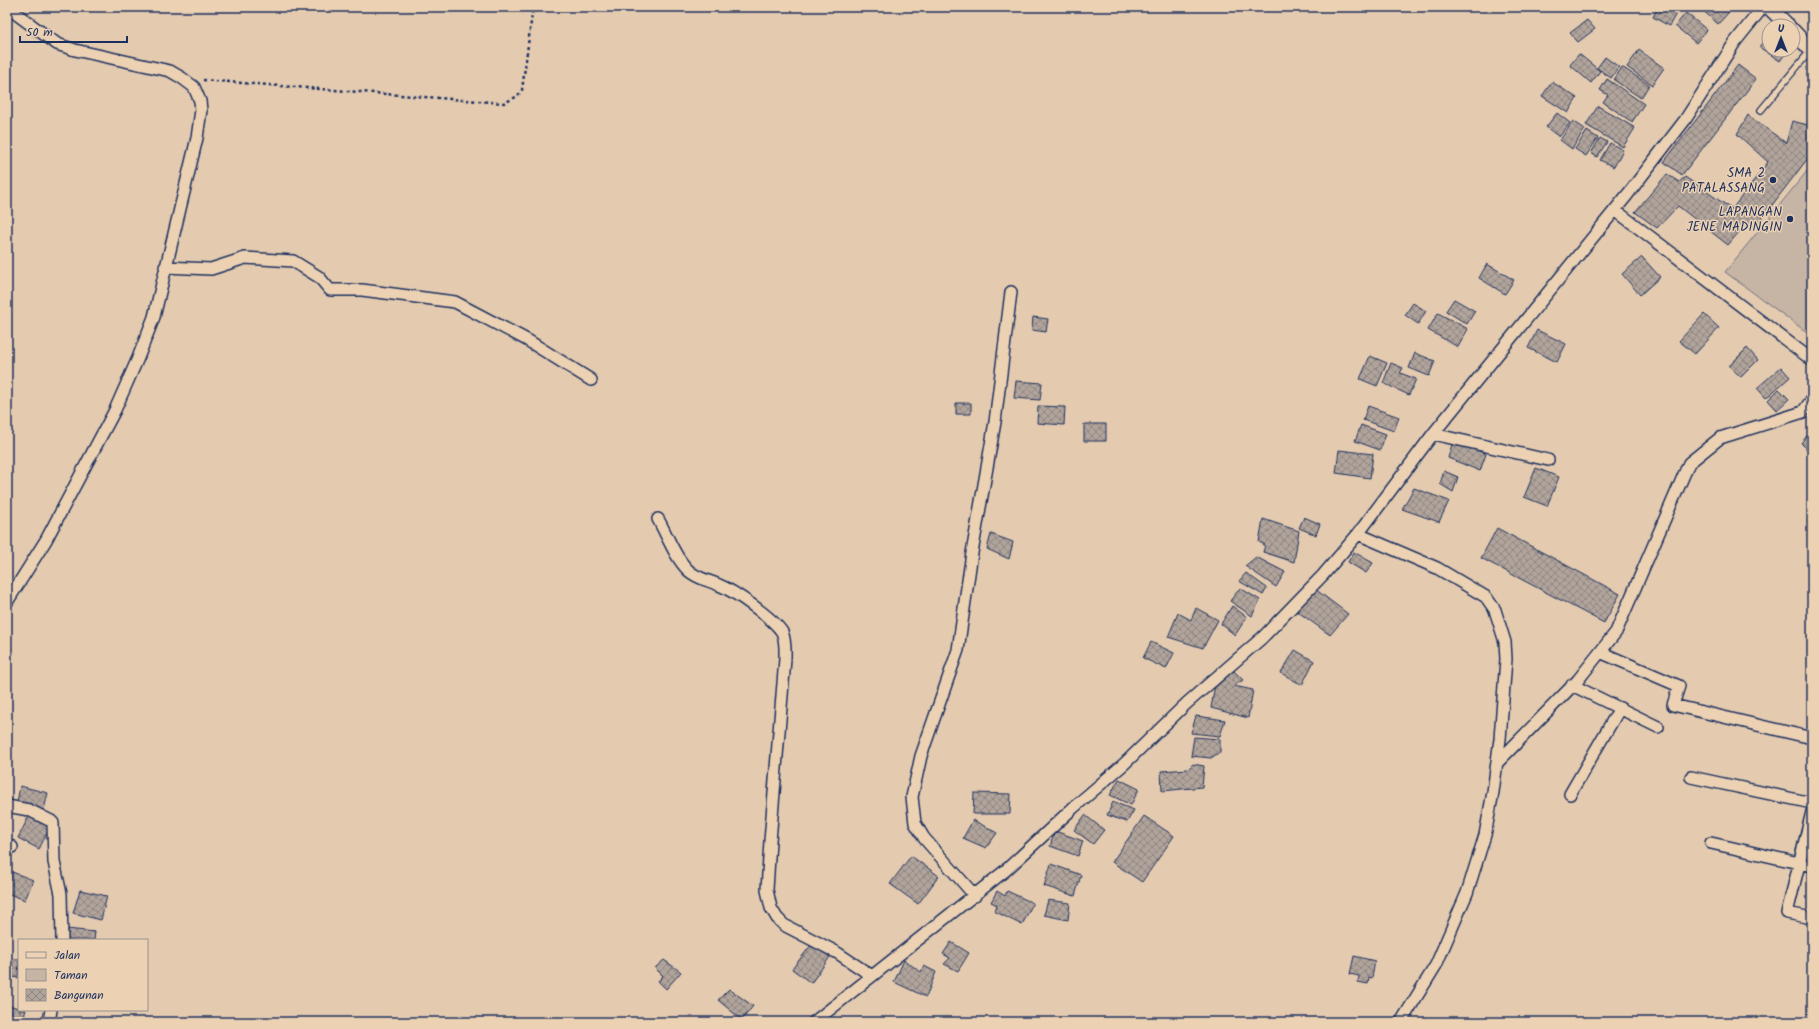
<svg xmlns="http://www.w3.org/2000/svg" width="1819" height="1029" viewBox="0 0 1819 1029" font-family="Kalam,sans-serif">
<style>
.park{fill:#c6b4a4;stroke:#707281}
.building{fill:url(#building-cross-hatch);stroke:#1b2f5e}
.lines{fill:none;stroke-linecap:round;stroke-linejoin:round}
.service-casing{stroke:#1b2f5e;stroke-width:8}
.minor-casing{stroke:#1b2f5e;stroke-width:14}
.tertiary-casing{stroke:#1b2f5e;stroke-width:17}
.path{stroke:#1b2f5e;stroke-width:2.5;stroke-dasharray:3 3;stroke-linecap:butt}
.service{stroke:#ecd2b3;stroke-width:5.5}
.minor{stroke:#ecd2b3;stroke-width:11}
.tertiary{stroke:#ecd2b3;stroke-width:14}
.poi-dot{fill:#1b2f5e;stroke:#ecd2b3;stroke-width:1.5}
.labels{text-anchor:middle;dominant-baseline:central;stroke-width:3;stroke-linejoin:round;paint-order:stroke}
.poi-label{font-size:13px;fill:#1b2f5e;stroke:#ecd2b3;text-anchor:end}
</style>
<defs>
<pattern id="building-cross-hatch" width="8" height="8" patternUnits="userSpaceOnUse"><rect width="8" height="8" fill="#b1a49b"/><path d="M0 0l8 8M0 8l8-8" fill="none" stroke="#8f8682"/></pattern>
</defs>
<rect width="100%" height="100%" fill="#e4cbb0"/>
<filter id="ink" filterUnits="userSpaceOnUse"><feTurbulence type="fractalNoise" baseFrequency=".025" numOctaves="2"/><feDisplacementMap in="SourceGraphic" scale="8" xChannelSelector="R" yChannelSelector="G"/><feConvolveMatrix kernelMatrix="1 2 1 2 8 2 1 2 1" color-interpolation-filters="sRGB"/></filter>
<g filter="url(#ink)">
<path class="park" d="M1812 165V336L1725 272Z"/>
<path class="building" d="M1658 7H1680L1669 26 1653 17Z
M1699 7H1723L1729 12 1718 24Z
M1686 13 1707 30 1696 43 1675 26Z
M1587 20 1595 29 1578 42 1570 33Z
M1768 35 1769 50H1788L1780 61 1759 47Z
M1639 50 1664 68 1652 85 1627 67Z
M1579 54 1600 71 1591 83 1570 65Z
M1605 57 1619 67 1611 78 1597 68Z
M1738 65 1756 79 1682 175 1664 162Z
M1622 67 1649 85 1641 98 1614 80Z
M1607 79 1644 104 1632 122 1603 102 1608 95 1600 90Z
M1552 82 1577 98 1568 113 1542 96Z
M1598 106 1635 128 1623 147 1586 125Z
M1557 113 1570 123 1559 137 1546 127Z
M1748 115 1786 143 1792 121 1812 126V149L1808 158 1753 230 1745 225 1728 245 1678 206 1657 228 1635 212 1667 174 1679 182 1685 177 1732 209 1768 162 1737 134Z
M1573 121 1585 129 1572 149 1560 140Z
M1587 131 1598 138 1586 156 1575 149Z
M1600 138 1607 142 1597 157 1591 153Z
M1610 143 1623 150 1614 167 1600 160Z
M1642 257 1660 277 1640 295 1622 274Z
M1487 264 1514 280 1505 294 1479 278Z
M1454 299 1475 311 1467 324 1446 311Z
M1413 303 1426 311 1418 324 1405 315Z
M1438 313 1468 329 1458 347 1428 330Z
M1704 314 1719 328 1695 354 1679 341Z
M1033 317 1048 319 1046 332 1032 330Z
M1537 330 1566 344 1557 362 1528 348Z
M1747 348 1758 360 1741 377 1729 366Z
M1415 353 1435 361 1429 376 1409 368Z
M1370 356 1387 363 1377 386 1360 379Z
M1391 363 1403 368 1400 373 1416 379 1409 395 1383 383Z
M1781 367 1790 377 1766 398 1757 388Z
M1016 381 1042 383 1040 400 1014 398Z
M1779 389 1789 399 1777 410 1768 400Z
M956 403H971V414H956Z
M1038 406 1065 407 1064 425 1037 423Z
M1368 406 1399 417 1394 431 1363 420Z
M1084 424H1106V441H1084Z
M1361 425 1386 434 1380 450 1355 441Z
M1812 430V454L1801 443Z
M1453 441 1486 454 1480 471 1448 458Z
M1339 450 1373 454 1370 478 1336 473Z
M1536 468 1559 477 1547 506 1524 497Z
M1444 471 1458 477 1453 492 1440 484Z
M1414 488 1449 501 1439 522 1402 509Z
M1304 517 1320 524 1316 535 1299 528Z
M1263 519 1299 531 1294 562 1263 552 1265 545 1259 542Z
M1497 528 1620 594 1604 623 1481 558Z
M991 534 1013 542 1009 559 987 549Z
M1354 552 1373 563 1366 573 1348 562Z
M1256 557 1285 572 1276 587 1245 566Z
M1246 573 1267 588 1263 595 1239 581Z
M1240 588 1260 600 1252 616 1230 601Z
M1315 589 1348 614 1330 635 1294 609Z
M1232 606 1247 617 1235 635 1221 624Z
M1196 608 1218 620 1203 648 1168 637 1178 613 1191 620Z
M1151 642 1174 653 1166 669 1143 658Z
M1295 650 1314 661 1302 685 1281 673Z
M1233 670 1243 680 1234 686 1253 690 1248 718 1211 708 1215 685Z
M1196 716 1225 720 1220 736 1191 733Z
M1194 737 1220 739V752L1211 758 1191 756Z
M1193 764 1204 766 1202 787 1162 791 1161 771 1188 769Z
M1119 779 1139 789 1131 805 1110 795Z
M20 786 48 793 44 810 17 803Z
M974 793 1011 794 1010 814H973Z
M1113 802 1134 810 1127 822 1107 815Z
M30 814 51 825 39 849 18 838Z
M1085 815 1104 830 1093 844 1074 830Z
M1144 816 1174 836 1142 882 1112 862Z
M973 820 997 833 986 848 963 838Z
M1055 831 1083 841 1078 856 1050 846Z
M911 856 939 876 918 904 890 884Z
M1051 864 1081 875 1075 896 1044 886Z
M7 870 33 880 25 900 7 893Z
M80 890 107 896 101 920 73 913Z
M997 891 1005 896 1007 891 1033 903 1022 925 994 911 997 905 991 902Z
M1048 900 1070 903 1068 920 1044 915Z
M67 929 95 932 94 940H65Z
M951 942 969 953 958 971 944 964 950 958 943 954Z
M812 944 830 957 811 983 792 969Z
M1354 956 1375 961 1372 978 1369 977 1368 984 1358 982 1359 976 1350 974Z
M7 958 19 959 18 978 7 976Z
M664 960 681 972 666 989 658 981 663 976 655 968Z
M904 960 921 972 924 966 936 972 926 997 894 982Z
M729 989 753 1006 742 1020 718 1000Z
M7 1005 19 1008V1010H26L22 1022H7Z"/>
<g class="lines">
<defs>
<path id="service" d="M1761 110 1811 50"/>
<path id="minor" d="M7 7 57 44 75 50 170 71 182 78 194 87 200 101 201 110 197 138 154 317 138 358 115 410 46 540 7 602
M1615 210 1812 360
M165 267 211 269 245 258 293 261 319 277 330 290H362L455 302 527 340 591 380
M1433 434 1548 460
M658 519C667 535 675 558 689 571 698 579 708 580 719 585 734 591 773 618 782 632 786 641 785 650 785 659L770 841 767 890 771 908 777 918 784 925 836 952 872 976
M1358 534 1437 568 1486 597 1495 610 1505 642 1506 659 1500 739 1493 792 1485 835 1467 893 1436 965 1401 1022
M1600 652 1679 686 1673 705 1812 738
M1572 685 1658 727
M1497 763 1578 680 1616 632 1689 463 1720 438 1803 412 1812 399
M1691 777 1812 803
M1570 794 1620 708
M7 806 29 810 51 821 53 823 54 862 61 894 62 940
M1812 812 1787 913 1812 918
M1711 843 1812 866
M7 844 12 847
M975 896 924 838 915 823 912 797 921 756 958 650 972 553 995 422 1011 292
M49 1022 51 1010
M814 1022 1006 870 1073 808 1124 764 1187 703 1263 637 1323 575 1358 534 1433 434 1628 194 1685 120 1735 42 1763 7"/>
<path id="tertiary" d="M1769 7 1788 26
M1793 31 1812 51"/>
</defs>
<use href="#service" class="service-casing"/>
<use href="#minor" class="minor-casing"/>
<use href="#tertiary" class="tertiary-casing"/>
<path class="path" d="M203 80 504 103 518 96 522 90 533 7"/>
<use href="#service" class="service"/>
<use href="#minor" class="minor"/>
<use href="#tertiary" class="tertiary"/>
</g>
</g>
<g class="poi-dot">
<circle cx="1773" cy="180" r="4"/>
<circle cx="1790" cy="219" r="4"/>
</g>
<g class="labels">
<g class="poi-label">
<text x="1765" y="173">SMA 2<tspan x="1765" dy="15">PATALASSANG</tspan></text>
<text x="1782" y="212">LAPANGAN<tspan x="1782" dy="15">JENE MADINGIN</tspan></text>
</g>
</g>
<rect width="1819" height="1029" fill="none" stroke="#ecd2b3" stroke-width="24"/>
<rect x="12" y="12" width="1795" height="1005" fill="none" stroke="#1b2f5e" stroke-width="1.5" filter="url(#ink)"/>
<rect x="18" y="939" width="130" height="72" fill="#ecd2b3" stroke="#989191"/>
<rect x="26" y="952" width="20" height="6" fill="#ecd2b3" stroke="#989191"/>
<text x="54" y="959" font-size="12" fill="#1b2f5e">Jalan</text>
<rect x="26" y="969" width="20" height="12" fill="#c6b4a4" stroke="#989191"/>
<text x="54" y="979" font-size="12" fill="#1b2f5e">Taman</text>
<rect x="26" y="989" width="20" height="12" fill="url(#building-cross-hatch)" stroke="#989191"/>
<text x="54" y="999" font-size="12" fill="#1b2f5e">Bangunan</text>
<g transform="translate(1781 38)"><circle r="19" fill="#ecd2b3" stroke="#989191"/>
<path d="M0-3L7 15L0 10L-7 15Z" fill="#1b2f5e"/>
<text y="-6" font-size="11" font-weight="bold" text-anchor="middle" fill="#1b2f5e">U</text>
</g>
<path d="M20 36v6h107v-6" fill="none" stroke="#1b2f5e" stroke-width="2"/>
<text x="26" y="36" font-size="12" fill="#1b2f5e" stroke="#ecd2b3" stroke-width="3" paint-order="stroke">50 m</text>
</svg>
